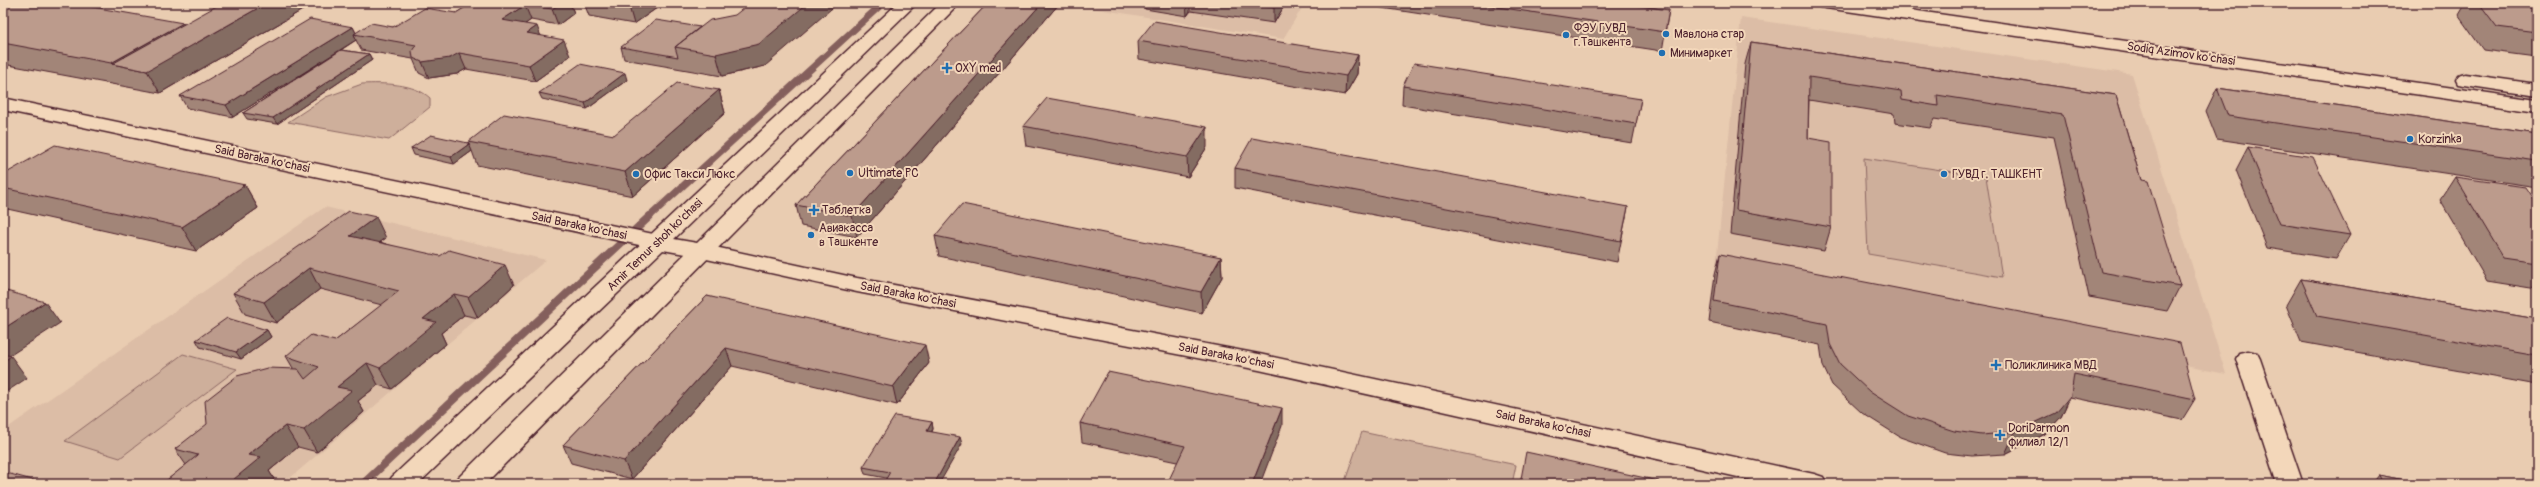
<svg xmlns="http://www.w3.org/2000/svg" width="2540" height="487" viewBox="0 0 2540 487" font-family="Pangolin,sans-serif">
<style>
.built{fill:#dcbda6}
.green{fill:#ceaf9b;stroke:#8c6763}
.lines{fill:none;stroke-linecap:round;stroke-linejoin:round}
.stream-far1{stroke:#845e5c;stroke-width:7}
.stream{stroke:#845e5c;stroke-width:8}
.minor-casing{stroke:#4a1f2b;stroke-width:3}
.secondary-casing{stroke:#4a1f2b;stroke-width:3}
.minor{fill:#f3d7ba;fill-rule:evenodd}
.secondary{fill:#f3d7ba;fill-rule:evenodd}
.wall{fill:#a28578;stroke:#4a1f2b}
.shaded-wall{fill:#846c62;stroke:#4a1f2b}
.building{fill:#bc9b8c;stroke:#4a1f2b}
.poi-dot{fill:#1f6fb2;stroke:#f3d7ba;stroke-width:1.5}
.labels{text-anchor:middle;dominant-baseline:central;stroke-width:4;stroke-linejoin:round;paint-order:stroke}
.poi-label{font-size:12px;fill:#4a1f2b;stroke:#f3d7ba;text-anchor:start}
.street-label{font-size:12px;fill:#4a1f2b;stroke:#f3d7ba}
</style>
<rect width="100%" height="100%" fill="#e9ccb1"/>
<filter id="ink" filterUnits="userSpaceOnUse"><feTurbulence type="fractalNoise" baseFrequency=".025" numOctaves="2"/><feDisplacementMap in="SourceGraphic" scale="8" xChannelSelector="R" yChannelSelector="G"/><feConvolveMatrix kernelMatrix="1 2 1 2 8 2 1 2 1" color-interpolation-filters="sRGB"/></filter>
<g filter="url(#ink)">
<path class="built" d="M1060 3H1305L1283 39Z
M1741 18 2132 74 2226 374 1715 274Z
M325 207 546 260 283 484H3V431Z"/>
<path class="green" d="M362 84C383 83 414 83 430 98V107L389 140 288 122 326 97Z
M1864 158 1986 177 2002 277 1868 254Z
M183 354 237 369 120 458 65 441Z
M1362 432 1516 465 1512 484H1344Z"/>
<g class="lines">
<path class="stream-far1" d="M649 217 883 3"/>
<path class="stream" d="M363 484 650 216"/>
<defs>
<path id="minor" d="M1893 3H1911L1912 14 1909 18H1897Z
M3 98 658 235 666 237 669 242 666 247 658 249 3 110Z
M701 244 857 278 1259 354 1814 474 1823 477 1827 484H1769L1259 370 857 292 693 256 690 251 693 246Z
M2248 351 2257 353 2260 359 2303 484H2277L2236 359 2239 353Z"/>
<path id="secondary" d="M898 3H917L674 239 697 243 941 3H960L485 484H455L459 477 685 254 663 250 418 484H388L392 477Z
M1817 3H1862L2537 100V112L1826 8 1820 7Z
M2465 74 2537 84V96L2458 84 2456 80 2458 76Z"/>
</defs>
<use href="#minor" class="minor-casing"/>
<use href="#secondary" class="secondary-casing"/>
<use href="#minor" class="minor"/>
<use href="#secondary" class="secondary"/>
</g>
<path class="wall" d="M3 3 184 24 311 5 160 93 3 64Z
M472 3H570L574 13 558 25 531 20 525 24 570 56 535 81 466 69 457 74 429 78 419 73 413 59 361 50 356 40 341 50 369 54 372 60 277 124 247 119 243 113 335 53 233 117 187 108 180 96 353 27 356 33 393 27 456 13Z
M584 3H664L634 24 589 16Z
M988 3H1059V4L857 237 801 226 796 205Z
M1144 3H1286L1274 23 1191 11 1187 16 1145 9Z
M1350 3H1619L1669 10 1662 51Z
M2465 3H2537V57L2483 50 2458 15Z
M700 27 765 66 722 76 624 59 621 47Z
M1138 41 1358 55 1357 74 1345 95 1139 59Z
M1751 42 2116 95 2141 180 2180 286 2167 311 2089 297 2054 137 1934 119 1930 128 1895 123 1894 114 1809 100 1808 138 1831 227 1824 251 1730 234 1745 64Z
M627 80 587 109 542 99 539 93Z
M1403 86 1641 99 1632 143 1402 105Z
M2217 88 2537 134V187L2217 139 2206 111Z
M719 90 725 113 633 196 477 165 472 151 454 164 414 155 411 148 468 143V142L614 135Z
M1023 126 1207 147 1188 177 1026 146Z
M2248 147 2350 235 2336 259 2267 248 2236 170Z
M1235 168 1628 207 1617 262 1235 188Z
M3 175 245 185 258 208 196 251 3 208Z
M2455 177 2537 205V289L2487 281 2440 200Z
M935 236 1221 257 1222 277 1202 313 939 256Z
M386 238 380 242 514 285 478 318 464 315 441 333 446 344 392 389 378 385 358 401 364 412 317 452 298 447 269 471 274 479 269 484H162L186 465 175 449 293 368 286 356 335 341 382 305 320 289 276 323 245 314 233 293Z
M1720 254 2195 399 2182 420 2070 397 2061 417 2045 434 2005 454 1972 456 1945 453 1900 437 1862 413 1832 385 1823 366 1820 345 1709 322 1715 274Z
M2301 279 2537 319V385L2301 342 2286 305Z
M707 296 929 363 897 405 732 366 632 479 571 463 563 445Z
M267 330 271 337 241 359 200 347 196 340Z
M932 422 933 429 932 432 962 444 886 478 865 474 863 467Z
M1080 423 1282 426 1177 462 1082 442Z
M2379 475 2424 484H2372Z"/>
<path class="shaded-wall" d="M267 3H310L311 5 160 93 147 71 112 64 111 63 183 23 195 44Z
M561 3H570L574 13 558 25 552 9Z
M628 3H664L634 24Z
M808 3H838L765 66 722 76 716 54Z
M1042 3H1059V4L857 237 852 216Z
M1186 3H1190V11L1187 16Z
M1277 3H1286L1274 23V8Z
M525 5 531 20 508 36 502 20Z
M537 26 543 42 527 33Z
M353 27 357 35 354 34 356 40 233 117 226 105Z
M564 40 570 56 535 81 529 65Z
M459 53 466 69 457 74 429 78 422 62Z
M369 54 372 60 277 124 273 118Z
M1358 55 1357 74 1345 95 1346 76Z
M625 73 627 80 587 109 585 103Z
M719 90 725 113 633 196 625 172Z
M1207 127V147L1188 177 1187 157Z
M469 144 472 151 454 164 451 157Z
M245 185 258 208 196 251 182 227Z
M376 217 386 238 361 256 350 236Z
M1221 257 1222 277 1202 313 1201 292Z
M505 265 514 285 478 318 468 297Z
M309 268 320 289 276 323 264 302Z
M454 294 464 315 441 333 446 344 392 389 380 368 423 319Z
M45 302 60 323 3 360V329Z
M267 330 271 337 241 359 236 352Z
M925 345 929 363 897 405 893 387Z
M726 348 732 366 632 479 624 461Z
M11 356 27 378 3 394V362Z
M367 363 378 385 358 401 364 412 317 452 304 430 337 387Z
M2071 395 2061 417 2045 434 2005 454 2015 432Z
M1282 408V426L1260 484H1252Z
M932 422 933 429 928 438 927 431Z
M285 426 298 447 269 471 274 479 269 484H228L248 455Z
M960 437 962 444 939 484H934Z"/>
<path class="building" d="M3 3H70L183 23 111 63 3 43Z
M222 3H267L147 71 112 64Z
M472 3H561L552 9 525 5 502 20 537 26 527 33 564 40 529 65 459 53 450 58 422 62 413 58 412 51 416 45 354 34 371 23 393 27 425 8 456 13Z
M750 3H808L759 44 716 54 675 47 710 20 735 15Z
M988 3H1042L852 216 796 205Z
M1242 3H1277L1274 8Z
M1470 3H1619L1669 10 1665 32Z
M2479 3H2537V32L2497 27Z
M310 19 353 27 226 105 180 96Z
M656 20 700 27 675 47 678 57 621 47Z
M1154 21 1358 55 1346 76 1138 41Z
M1751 42 2116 95 2141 180 2148 181 2180 286 2101 272 2063 115 1937 95 1938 106 1902 100 1901 91 1809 77 1808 138 1831 142V227L1736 210Z
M341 50 369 54 273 118 243 113Z
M1414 63 1641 99 1636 124 1403 86Z
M580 64 625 73 585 103 539 93Z
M677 83 719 90 625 172 468 142 504 114 614 135Z
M2217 88 2537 134V161L2228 116Z
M1047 98 1207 127 1187 157 1023 126Z
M431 135 468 143 469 144 451 157 411 148Z
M1252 138 1628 207 1621 241 1235 168Z
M55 145 245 185 182 227 3 188V175Z
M2248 147 2313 157 2350 235 2280 224Z
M2455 177 2525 187 2537 205V262L2503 257Z
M962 204 1221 257 1201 292 935 236Z
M349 211 376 217 350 236 440 256 449 250 505 265 468 297 454 294 423 319 436 322 380 368 367 363 337 387 352 390 304 430 285 426 248 455 261 457 228 484H162L198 455 175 449 207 424 205 401 237 376 267 368 298 369 305 379 319 367 286 356 311 335 335 341 399 291 309 268 264 302 233 293Z
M1720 254 2180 343 2195 399 2074 374 2071 395 2056 413 2015 432 1982 435 1954 431 1908 416 1870 392 1840 364 1830 344 1827 324 1714 301Z
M2301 279 2537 319V355L2317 316Z
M3 290 45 302 3 329Z
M707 296 925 345 893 387 726 348 624 461 563 445Z
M227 318 267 330 236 352 196 340Z
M3 354 11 356 3 362Z
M1108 372 1282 408 1252 484H1167L1185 446 1080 423Z
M895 416 932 422 927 431 960 437 934 484H883L890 472 863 467Z
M1526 452 1659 481 1658 484H1520Z
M3 472 47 484H3Z
M2379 475 2424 484H2383Z"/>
</g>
<g class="poi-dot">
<circle cx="1666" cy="34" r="4"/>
<circle cx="1566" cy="35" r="4"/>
<circle cx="1662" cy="53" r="4"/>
<path d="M945 62h4v4h4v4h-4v4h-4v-4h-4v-4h4z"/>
<circle cx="2410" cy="139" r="4"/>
<circle cx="850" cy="173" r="4"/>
<circle cx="636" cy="174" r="4"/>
<circle cx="1944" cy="174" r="4"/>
<path d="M812 204h4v4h4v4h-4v4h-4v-4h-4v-4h4z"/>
<circle cx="811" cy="235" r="4"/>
<path d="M1994 359h4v4h4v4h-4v4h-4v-4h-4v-4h4z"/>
<path d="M1998 429h4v4h4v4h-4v4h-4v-4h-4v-4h4z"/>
</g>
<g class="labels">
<g class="poi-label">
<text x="1574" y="28">ФЭУ ГУВД<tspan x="1574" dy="14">г.Ташкента</tspan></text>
<text x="1674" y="34">Мавлона стар</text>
<text x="1670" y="53">Минимаркет</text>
<text x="955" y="68">OXY med</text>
<text x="2418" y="139">Korzinka</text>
<text x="858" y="173">Ultimate PC</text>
<text x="644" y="174">Офис Такси Люкс</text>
<text x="1952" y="174">ГУВД г. ТАШКЕНТ</text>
<text x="822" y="210">Таблетка</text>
<text x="819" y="228">Авиакасса<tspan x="819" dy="14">в Ташкенте</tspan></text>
<text x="2005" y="365">Поликлиника МВД</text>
<text x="2008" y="428">DoriDarmon<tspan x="2008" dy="14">филиал 12/1</tspan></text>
</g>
<g class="street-label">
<text transform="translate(2181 54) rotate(8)">Sodiq Azimov ko'chasi</text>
<text transform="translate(262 159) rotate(12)">Said Baraka ko'chasi</text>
<text transform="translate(579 226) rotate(12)">Said Baraka ko'chasi</text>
<text transform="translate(655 245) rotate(-44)">Amir Temur shoh ko'chasi</text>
<text transform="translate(908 295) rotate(11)">Said Baraka ko'chasi</text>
<text transform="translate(1226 356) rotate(11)">Said Baraka ko'chasi</text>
<text transform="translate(1543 424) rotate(12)">Said Baraka ko'chasi</text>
</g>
</g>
<rect width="2540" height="487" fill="none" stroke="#f3d7ba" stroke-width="16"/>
<rect x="8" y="8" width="2524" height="471" fill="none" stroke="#4a1f2b" stroke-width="1.5" filter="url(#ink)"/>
</svg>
